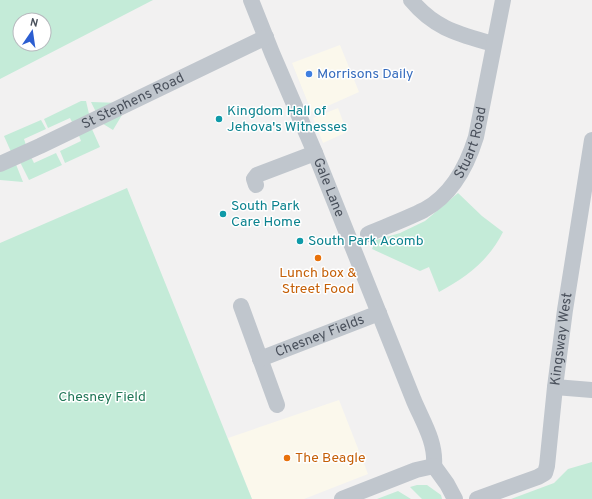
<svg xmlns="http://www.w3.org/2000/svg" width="592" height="499" viewBox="0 0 592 499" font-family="Overpass,sans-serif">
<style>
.commercial{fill:#fbf8ec}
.green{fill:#c4ebd8;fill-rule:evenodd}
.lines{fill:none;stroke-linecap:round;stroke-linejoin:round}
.minor{stroke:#c0c6cd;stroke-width:16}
.shop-dot{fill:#3f7fe0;stroke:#fff;stroke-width:1.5}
.culture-dot{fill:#0f9aa8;stroke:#fff;stroke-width:1.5}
.food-dot{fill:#e8710a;stroke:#fff;stroke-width:1.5}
.labels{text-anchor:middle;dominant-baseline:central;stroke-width:3;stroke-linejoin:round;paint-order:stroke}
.shop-label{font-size:14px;fill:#366cbe;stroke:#fff;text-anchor:start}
.street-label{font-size:14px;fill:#4a515c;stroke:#fff}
.culture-label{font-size:14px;fill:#0d838f;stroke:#fff;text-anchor:start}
.food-label{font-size:14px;fill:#c56008;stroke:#fff}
.park-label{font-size:14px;fill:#217757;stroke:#fff}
</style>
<rect width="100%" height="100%" fill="#f2f1f1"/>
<path class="commercial" d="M340 45 359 92 312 113 292 63Z
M338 108 347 132 323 143 313 118Z
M339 400 368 474 304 499H252L228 438Z"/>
<path class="green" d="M0 0H153L0 79ZM20 20H44V44H20Z
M81 101H86L90 118 74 126 70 118 48 128 44 119Z
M91 102 121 103 97 114Z
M125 110 113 130 100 122Z
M41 120 46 129 24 139 27 148 12 154 4 136Z
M91 127 100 147 65 163 60 151 81 141 78 133Z
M56 153 62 165 29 180 19 160 30 155 34 163Z
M15 162 23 182 0 180V169Z
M127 188 252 499H0V243Z
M458 193 482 216 503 232C488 261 468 276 439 292L429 267 420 271 372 249 376 240 400 233 425 221Z
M592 462V499H511L554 483 568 469Z
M417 485H427L441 495 442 499H422L410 487Z
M398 491 411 499H377Z"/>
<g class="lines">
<g class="minor">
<path id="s1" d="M251 0 272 53 315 153 414 401C423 422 436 442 434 466"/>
<path d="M411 0C435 29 459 34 493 44"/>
<path id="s2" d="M0 164 40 146 266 37"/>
<path d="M256 185 254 179 257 175 315 153"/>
<path id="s3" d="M368 234C387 226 406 219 424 210 452 195 467 166 476 137L503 0"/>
<path d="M241 306 277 405"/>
<path id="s4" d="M260 359 379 313"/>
<path d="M555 387 592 390"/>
<path d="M434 466 447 484 455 499"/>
<path d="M342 499 416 470 434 466"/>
<path id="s5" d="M477 499 538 477 545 473 547 466 555 387 565 310 592 140"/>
</g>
</g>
<circle class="shop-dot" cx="309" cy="74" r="4"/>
<g class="culture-dot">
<circle cx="219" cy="119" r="4"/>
<circle cx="223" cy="214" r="4"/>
<circle cx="300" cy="241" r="4"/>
</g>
<g class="food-dot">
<circle cx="318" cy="258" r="4"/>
<circle cx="287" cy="458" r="4"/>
</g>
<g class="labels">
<g class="shop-label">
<text x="317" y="74">Morrisons Daily</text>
</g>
<g class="street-label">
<text stroke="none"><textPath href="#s2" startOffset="147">St Stephens Road</textPath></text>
<text stroke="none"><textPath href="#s3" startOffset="146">Stuart Road</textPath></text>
<text stroke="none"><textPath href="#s1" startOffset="203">Gale Lane</textPath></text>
<text stroke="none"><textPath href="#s4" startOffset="64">Chesney Fields</textPath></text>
<text stroke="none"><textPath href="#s5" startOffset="208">Kingsway West</textPath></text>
</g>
<g class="culture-label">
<text x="227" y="111">Kingdom Hall of<tspan x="227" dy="16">Jehova's Witnesses</tspan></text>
<text x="231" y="206">South Park<tspan x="231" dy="16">Care Home</tspan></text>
<text x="308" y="241">South Park Acomb</text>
</g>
<g class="food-label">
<text x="318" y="273">Lunch box &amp;<tspan x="318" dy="16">Street Food</tspan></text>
<text x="295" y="458" text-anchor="start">The Beagle</text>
</g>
<g class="park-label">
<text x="102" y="397">Chesney Field</text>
</g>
</g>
<g transform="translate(32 32) rotate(13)"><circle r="19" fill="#ffffff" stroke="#b7b9be"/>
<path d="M0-3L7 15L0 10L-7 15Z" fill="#2c5ed1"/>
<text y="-6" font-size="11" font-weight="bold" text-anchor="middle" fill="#4a515c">N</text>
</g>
</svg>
